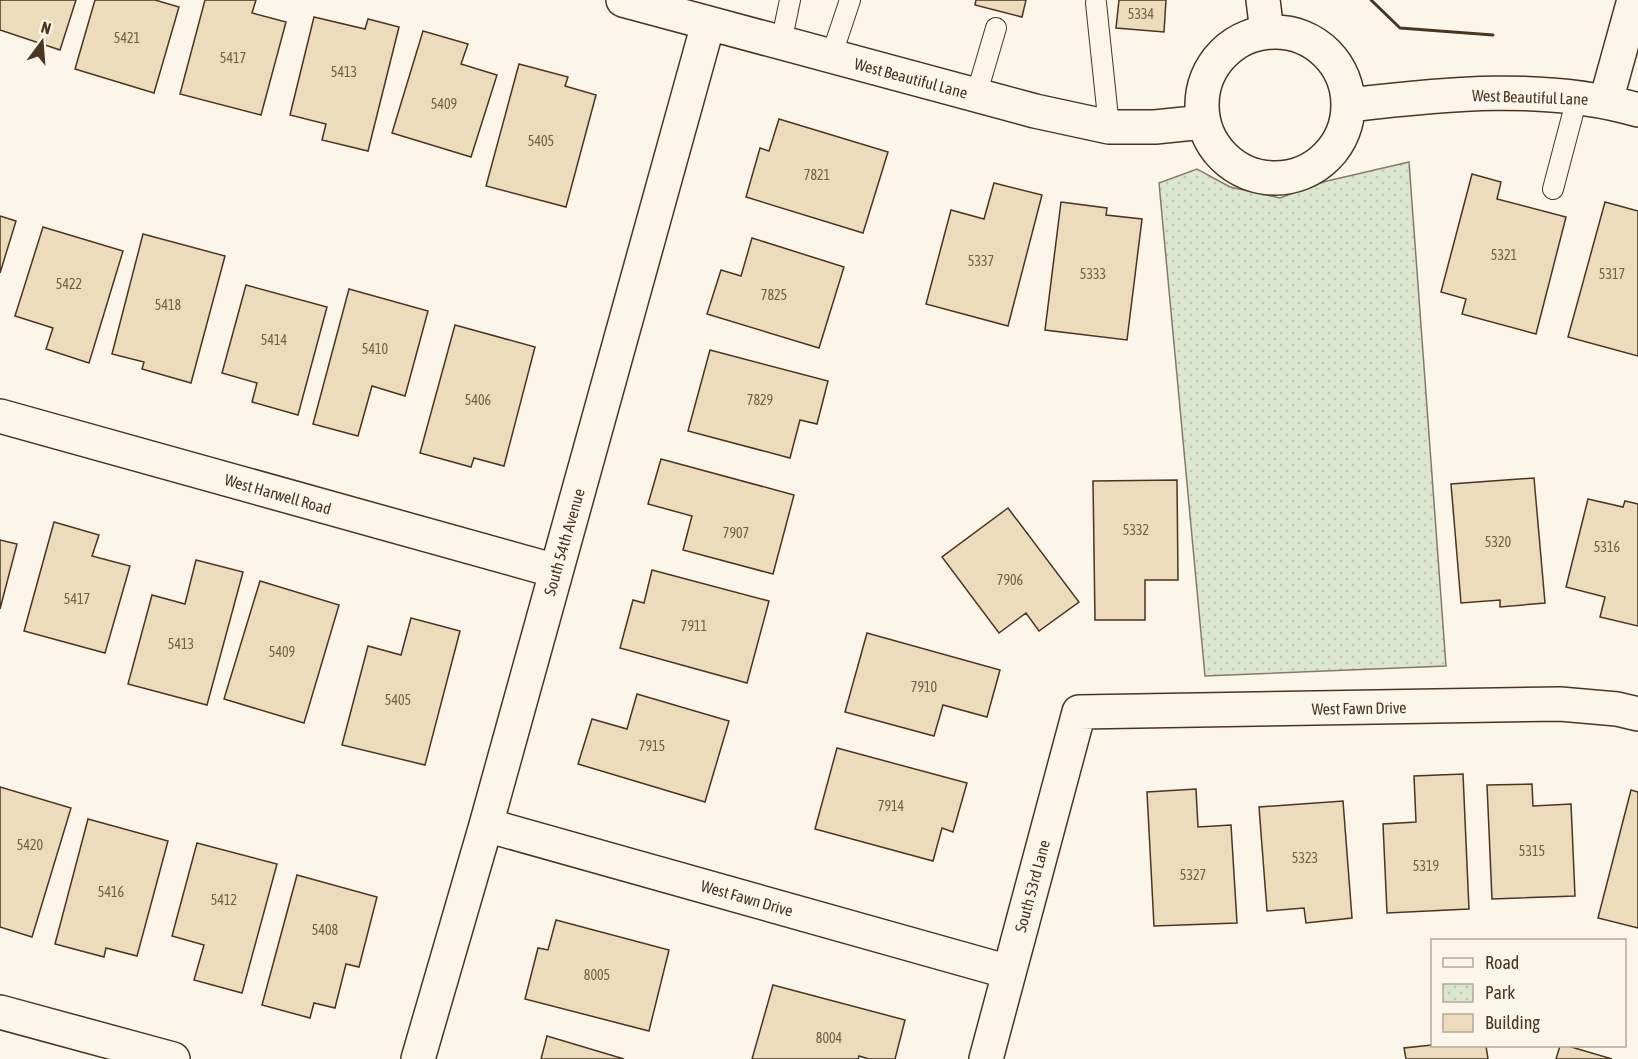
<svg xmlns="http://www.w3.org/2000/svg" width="1638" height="1059" viewBox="0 0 1638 1059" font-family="'Asap Condensed',sans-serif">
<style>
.park{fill:url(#park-dots);stroke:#887966;stroke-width:1.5}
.building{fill:#ecdcbc;stroke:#4a3520;stroke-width:1.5}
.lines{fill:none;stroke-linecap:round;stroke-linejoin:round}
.service-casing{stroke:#4a3520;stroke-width:22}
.minor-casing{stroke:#4a3520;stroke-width:36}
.service{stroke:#fbf6e9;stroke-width:20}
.minor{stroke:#fbf6e9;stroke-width:33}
.wall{stroke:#4a3520;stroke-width:3}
.labels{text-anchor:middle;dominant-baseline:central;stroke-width:4.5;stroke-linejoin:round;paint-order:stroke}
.number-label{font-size:14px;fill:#725f47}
.street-label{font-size:16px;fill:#4a3520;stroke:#fbf6e9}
</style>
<defs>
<pattern id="park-dots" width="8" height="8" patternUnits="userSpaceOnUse" patternTransform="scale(1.5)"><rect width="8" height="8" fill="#dce7d0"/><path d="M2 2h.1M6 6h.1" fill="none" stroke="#bec7b2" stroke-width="1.8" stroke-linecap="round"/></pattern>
</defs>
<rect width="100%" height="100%" fill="#fbf6e9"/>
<path class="park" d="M1409 162 1446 666 1205 676 1159 183 1197 169 1230 187 1280 198 1323 182Z"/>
<path class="building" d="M0 0H76L60 50 0 30Z
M95 0H155L179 7 154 93 75 69Z
M205 0H256L252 13 286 22 261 115 180 94Z
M976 0H1026L1022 17 975 5Z
M1119 0H1166L1164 32 1116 28Z
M314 17 365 29 368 19 399 27 368 151 322 140 326 124 290 115Z
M423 31 468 44 461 64 497 75 471 157 392 133Z
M519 64 568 77 565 86 596 95 566 207 486 186Z
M779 119 888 152 863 233 746 197 760 148 769 151Z
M1472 174 1501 182 1497 199 1566 217 1536 334 1462 314 1466 299 1441 292Z
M994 183 1042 195 1008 326 926 304 951 210 984 219Z
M1061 202 1107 208 1106 215 1142 219 1127 340 1045 330Z
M1605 202 1638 211V356L1568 337Z
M0 216 16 221 0 273Z
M43 227 123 251 89 363 46 349 53 328 15 316Z
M143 234 225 256 191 383 142 369 144 362 112 354Z
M752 238 844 267 819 348 707 314 721 270 741 276Z
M246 285 327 307 298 415 252 402 257 383 222 373Z
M349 289 428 311 405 396 372 386 358 436 313 424Z
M455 325 535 347 504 466 474 458 471 467 420 453Z
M710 350 828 381 817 424 800 420 790 458 688 431Z
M661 459 794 495 773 574 683 550 692 516 648 504Z
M1534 478 1545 603 1500 607V600L1461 603 1451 484Z
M1177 480 1178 580H1145V620H1095L1093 481Z
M1588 499 1623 507 1625 501 1638 504V626L1600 617 1605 597 1566 587Z
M1008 508 1079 602 1039 631 1026 613 999 633 942 557Z
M54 522 99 535 92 556 130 566 105 653 24 631Z
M0 540 17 544 0 609Z
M196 560 243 572 207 705 128 684 152 595 185 604Z
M652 570 769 601 747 683 620 648 633 600 644 603Z
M260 581 339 605 304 723 224 699Z
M411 618 460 631 425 765 342 745 368 646 401 655Z
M867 633 1000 670 987 717 943 705 934 736 845 712Z
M637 694 729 721 705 802 578 764 592 719 627 729Z
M837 748 967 783 953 832 942 828 933 861 815 829Z
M1463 774 1469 909 1387 913 1383 824 1416 822 1414 776Z
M1532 784 1533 806 1571 804 1575 896 1492 899 1487 785Z
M0 787 71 808 32 937 0 927Z
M1196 789 1198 827 1231 825 1237 923 1154 926 1147 792Z
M1631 790 1638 792V928L1598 918Z
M1343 801 1352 918 1306 923 1304 908 1267 911 1259 807Z
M88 819 168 841 137 956 106 948 104 957 55 944Z
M197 843 277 864 242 993 194 980 204 945 172 936Z
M297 875 377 897 359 967 346 964 335 1008 314 1003 310 1018 262 1005Z
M556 920 669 950 649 1031 525 999 538 948 548 950Z
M773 985 905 1020 895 1059H869L859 1056 858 1059H752Z
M547 1036 624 1059H541Z
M1432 1045 1486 1046 1488 1059H1406L1404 1048Z
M1560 1046H1568L1612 1059H1556Z"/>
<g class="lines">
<defs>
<path id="service" d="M1096 3 1109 127
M781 43 790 0
M831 57 850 0
M976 96 996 28
M1553 189 1577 98"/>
<path id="minor" d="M623 0 1035 111 1109 127H1155L1204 122
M1263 0 1267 32
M1202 105a73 73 0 1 1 146 0a73 73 0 1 1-146 0Z
M1606 101 1634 0
M1349 105C1443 94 1546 83 1638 110
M0 416 556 571
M486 825 1009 972
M0 1012 173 1059
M418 1059 486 825 708 24
M986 1059 1079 712 1560 704 1617 709 1638 714"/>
</defs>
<use href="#service" class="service-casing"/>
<use href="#minor" class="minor-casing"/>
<use href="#service" class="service"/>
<use href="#minor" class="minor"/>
<path class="wall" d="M1371 0 1400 28 1493 35"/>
</g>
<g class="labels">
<g class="number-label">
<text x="1141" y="14">5334</text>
<text x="127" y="38">5421</text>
<text x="233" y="58">5417</text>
<text x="344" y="72">5413</text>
<text x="444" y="104">5409</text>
<text x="541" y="141">5405</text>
<text x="817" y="175">7821</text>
<text x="1504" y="255">5321</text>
<text x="981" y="261">5337</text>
<text x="1093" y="274">5333</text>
<text x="1612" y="274">5317</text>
<text x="69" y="284">5422</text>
<text x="774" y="295">7825</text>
<text x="168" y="305">5418</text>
<text x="274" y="340">5414</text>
<text x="375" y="349">5410</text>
<text x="478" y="400">5406</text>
<text x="760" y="400">7829</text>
<text x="1136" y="530">5332</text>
<text x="736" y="533">7907</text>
<text x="1498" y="542">5320</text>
<text x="1607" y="547">5316</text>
<text x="1010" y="580">7906</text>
<text x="77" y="599">5417</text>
<text x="694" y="626">7911</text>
<text x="181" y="644">5413</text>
<text x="282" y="652">5409</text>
<text x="924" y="687">7910</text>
<text x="398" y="700">5405</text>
<text x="652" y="746">7915</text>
<text x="891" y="806">7914</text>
<text x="30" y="845">5420</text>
<text x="1532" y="851">5315</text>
<text x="1305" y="858">5323</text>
<text x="1426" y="866">5319</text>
<text x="1193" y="875">5327</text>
<text x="111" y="892">5416</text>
<text x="224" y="900">5412</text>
<text x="325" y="930">5408</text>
<text x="597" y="975">8005</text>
<text x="829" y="1038">8004</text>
</g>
<g class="street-label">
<text transform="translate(911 78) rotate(15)">West Beautiful Lane</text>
<text transform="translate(1530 97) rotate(2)">West Beautiful Lane</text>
<text transform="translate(278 494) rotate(16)">West Harwell Road</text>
<text transform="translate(564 542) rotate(-74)">South 54th Avenue</text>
<text transform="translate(1359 708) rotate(-1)">West Fawn Drive</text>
<text transform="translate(1032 886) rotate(-75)">South 53rd Lane</text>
<text transform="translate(747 898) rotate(16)">West Fawn Drive</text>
</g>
</g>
<rect x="1431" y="939" width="195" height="108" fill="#fbf6e9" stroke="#b4a999" stroke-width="1.5"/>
<rect x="1443" y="958" width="30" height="9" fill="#fbf6e9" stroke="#b4a999" stroke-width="1.5"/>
<text x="1485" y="969" font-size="18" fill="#4a3520">Road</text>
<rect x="1443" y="984" width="30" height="18" fill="url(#park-dots)" stroke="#b4a999" stroke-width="1.5"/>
<text x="1485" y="999" font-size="18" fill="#4a3520">Park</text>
<rect x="1443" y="1014" width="30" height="18" fill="#ecdcbc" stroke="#b4a999" stroke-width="1.5"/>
<text x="1485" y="1029" font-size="18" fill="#4a3520">Building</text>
<g transform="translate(42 42) rotate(16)" stroke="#fbf6e9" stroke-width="4.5" paint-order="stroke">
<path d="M0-4.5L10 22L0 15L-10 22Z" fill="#4a3520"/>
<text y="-9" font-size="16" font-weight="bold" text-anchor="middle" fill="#4a3520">N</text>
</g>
</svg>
